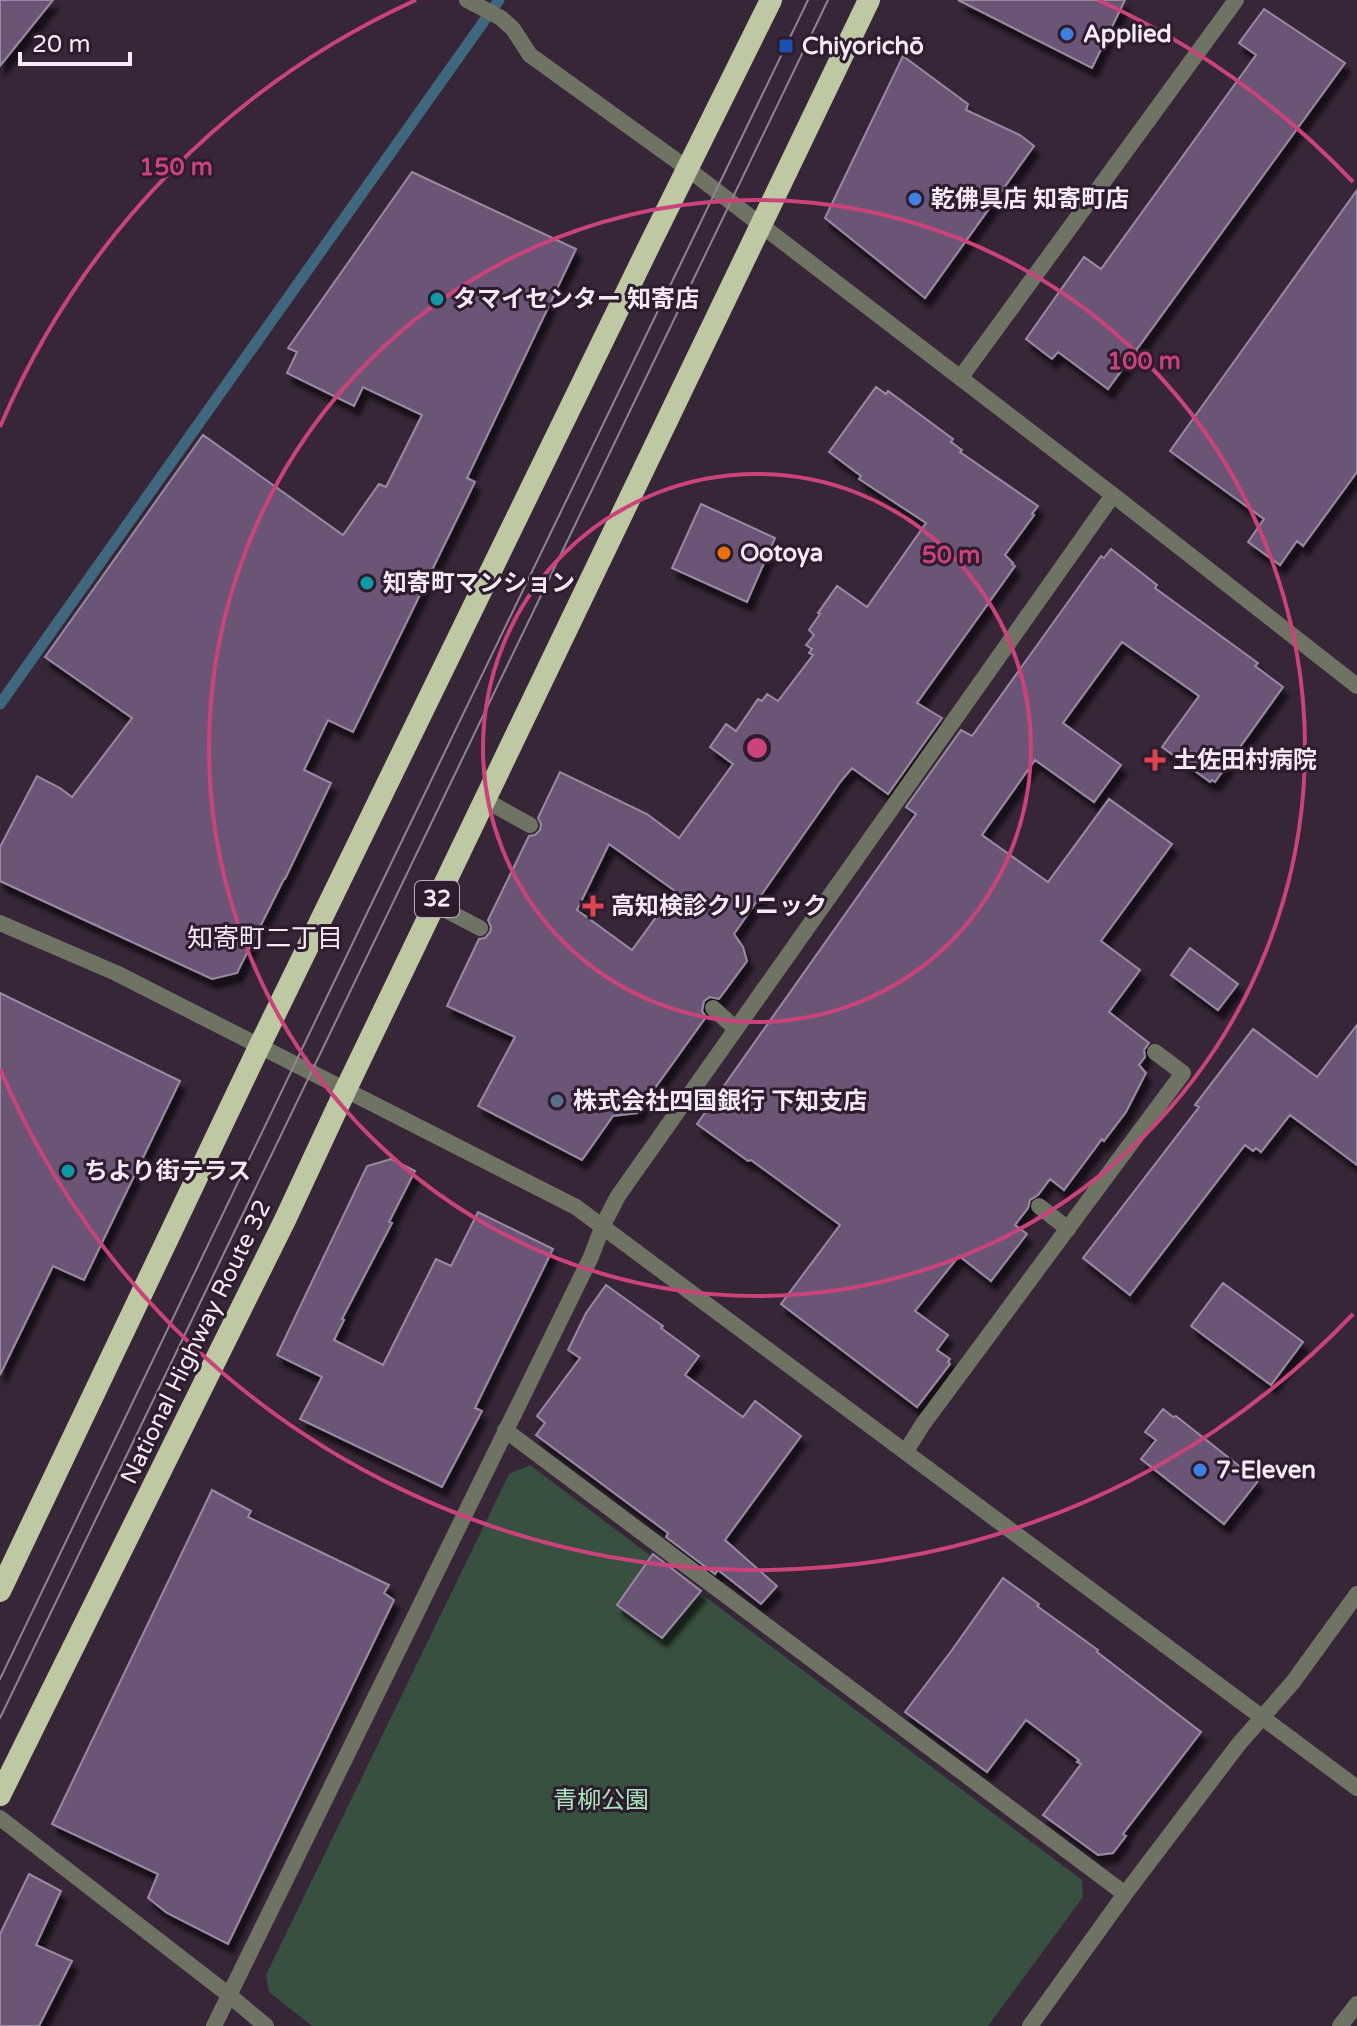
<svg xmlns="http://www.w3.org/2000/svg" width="1357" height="2026" viewBox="0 0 1357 2026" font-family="'Varela Round','Noto Sans JP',sans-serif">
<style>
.green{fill:#37503f}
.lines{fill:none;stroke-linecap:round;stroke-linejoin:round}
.stream{stroke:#3f687e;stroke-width:11}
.building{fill:#6a5576;stroke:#998aa2;stroke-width:2;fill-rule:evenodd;filter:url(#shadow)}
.service{stroke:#6f7363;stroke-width:16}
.minor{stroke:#6f7363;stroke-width:16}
.tertiary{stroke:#6f7363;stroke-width:16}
.trunk{stroke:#bec8a2;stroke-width:22}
.tram{stroke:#918492;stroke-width:2}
.ring{fill:none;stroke:#cc427a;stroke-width:4}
.shop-dot{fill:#3f7fe0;stroke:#2c1c2d;stroke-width:3}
.transit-dot{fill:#1a4fb4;stroke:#2c1c2d;stroke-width:3}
.culture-dot{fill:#0f9aa8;stroke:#2c1c2d;stroke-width:3}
.food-dot{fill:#e8710a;stroke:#2c1c2d;stroke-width:3}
.health-dot{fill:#e0444e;stroke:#2c1c2d;stroke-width:3}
.service-dot{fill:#5c6f8a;stroke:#2c1c2d;stroke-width:3}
.labels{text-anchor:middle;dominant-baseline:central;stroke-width:6;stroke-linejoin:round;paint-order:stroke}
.shield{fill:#2c1c2d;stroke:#b9acba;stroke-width:2}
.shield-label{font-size:22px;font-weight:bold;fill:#f5eaf6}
.poi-label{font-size:24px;font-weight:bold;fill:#f5eaf6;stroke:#2c1c2d;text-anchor:start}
.street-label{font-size:24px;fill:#f5eaf6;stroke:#2c1c2d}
.park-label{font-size:24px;fill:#a8e6bb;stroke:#2c1c2d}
.neighbourhood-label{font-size:26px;fill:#f5eaf6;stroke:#2c1c2d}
.centre{fill:#cc427a;stroke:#2c1c2d;stroke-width:4}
.ring-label{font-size:24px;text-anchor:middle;font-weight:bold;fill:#cc427a;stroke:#2c1c2d;stroke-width:6;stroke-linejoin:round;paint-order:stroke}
</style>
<defs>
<filter id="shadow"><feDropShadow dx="5" dy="9" stdDeviation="2" flood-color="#0009"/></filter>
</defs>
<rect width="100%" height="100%" fill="#362637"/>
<path class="green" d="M530 1465 1082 1880 1083 1897 988 2026H312L269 1992 266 1975 509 1474Z"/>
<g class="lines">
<path class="stream" d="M0 704 499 0"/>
</g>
<path class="building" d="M0 0H53L0 66Z
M958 0H1125L1092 68Z
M1264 9 1345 63 1108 389 1058 352 1052 359 1026 339 1084 257 1101 269 1256 55 1239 43Z
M903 56 968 104 966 110 1020 135 1034 146 925 298 825 218Z
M412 172 576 249 467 478 475 482 353 732 328 720 304 770 331 783 285 879H284L237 973 212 979 0 881V847L37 776 60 788 72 797 132 718 45 657 203 435 343 535 379 484 386 487 422 415 363 387 354 406 287 373 297 352 288 348Z
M1357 190V472L1303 546 1297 541 1280 565 1248 542 1264 519 1170 451Z
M876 387 886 394 888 391 953 439 951 442 962 450 960 452 1038 506 1032 514 1034 515 1005 555 1013 563 1012 564 1015 566 917 703 942 718 888 794 852 768 841 781 734 934 743 947 747 961 719 999 710 997 704 1001 702 1011 706 1017 637 1113 613 1116 582 1160 478 1106 515 1037 447 1006 479 939 485 938 490 932 491 927 488 920 529 836 535 835 540 830 541 824 538 818 560 772 647 814 679 838 733 764 710 747 726 724 736 731 758 699 762 701 767 694 778 701 813 655 809 653 812 649 806 645 814 635 809 630 820 614 818 613 837 586 867 607 926 523 859 479 861 476 829 452ZM609 844 675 891 632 950 577 910Z
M701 504 775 538 747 602 672 568Z
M1111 549 1157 585 1155 588 1258 663 1255 666 1283 687 1215 782 1212 780 1210 782 1162 747 1199 696 1122 642 1063 723 1121 765 1094 802 1035 760 982 835 1048 882 1109 799 1172 844 1101 941 1140 970 1109 1012 1149 1043 1144 1050 1145 1057 1139 1065 1146 1073 1126 1112 1104 1141 1102 1139 1064 1190 1050 1179 1038 1195 1030 1200 1028 1208 1015 1225 1027 1234 991 1281 959 1256 915 1311 948 1335 937 1350 950 1359 948 1362 950 1364 917 1407 781 1304 840 1225 751 1160 748 1161 697 1124 916 814 906 807 961 730 972 736 1101 556 1104 558Z
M1190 948 1238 984 1218 1010 1171 975Z
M0 993 180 1081 84 1280 53 1266 0 1375Z
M1357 1025V1165L1290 1115 1261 1152 1256 1148 1253 1151 1245 1145 1130 1295 1083 1258 1199 1107 1195 1105 1253 1029 1317 1077Z
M391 1159 415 1171 389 1222 392 1223 342 1319 344 1320 334 1340 383 1365 436 1259 451 1266 478 1212 553 1249 475 1408 482 1411 442 1487 300 1419 322 1377 277 1355 367 1166Z
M1223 1283 1303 1342 1271 1385 1191 1326Z
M606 1285 663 1326 661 1328 699 1356 685 1375 743 1417 755 1401 801 1436 725 1540 777 1586 761 1604 718 1570 715 1574 666 1537 668 1533 536 1435 545 1423 537 1416 580 1358 568 1350 586 1313Z
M1163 1409 1173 1417 1176 1416 1258 1481 1224 1524 1141 1459 1156 1440 1145 1432Z
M212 1490 251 1511 248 1517 389 1585 384 1593 394 1600 228 1944 167 1913 148 1898 158 1874 52 1824Z
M653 1554 701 1591 662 1638 617 1605Z
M1003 1578 1039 1604 1037 1606 1098 1650 1097 1652 1201 1732 1123 1834 1126 1836 1113 1853 1098 1855 1043 1815 1081 1764 1077 1762 1079 1760 1026 1720 987 1772 905 1712 952 1650Z
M29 1874 61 1891 36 1945 72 1961 39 2026H0V1934Z"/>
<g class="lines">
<path class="service" d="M485 800 530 825
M434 904 480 928
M713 1008 736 1029"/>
<path class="minor" d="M467 0 501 18 513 29 530 55 688 169
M961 377 1236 0
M1039 1206 1068 1229
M505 1430 1125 1894
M906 1451 923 1424 1183 1073 1155 1052
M0 1818 229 1995 266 2026
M214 2026 591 1257 603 1225 618 1196 1113 495
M1030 2026 1125 1894 1238 1745 1293 1682 1357 1594
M1340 2026 1357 2004"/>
<path class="tertiary" d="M688 169 1113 495 1357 686
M0 923 116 973 576 1207 1357 1788"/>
<path class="trunk" d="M0 1591 260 1045 650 244 771 0
M0 1795 285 1220 346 1089 869 0"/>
<path class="tram" d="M0 1679 369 909 808 0
M0 1718 828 0"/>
</g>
<g class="ring">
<circle cx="757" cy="748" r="274"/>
<circle cx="757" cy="748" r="548"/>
<path d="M1353 1314A822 822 0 0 1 0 1069M0 427A822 822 0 0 1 416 0M1098 0A822 822 0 0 1 1353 182"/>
</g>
<g class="shop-dot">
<circle cx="1067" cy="34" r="8"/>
<circle cx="915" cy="199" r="8"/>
<circle cx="1200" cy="1470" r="8"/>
</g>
<rect class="transit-dot" x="778" y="38" width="16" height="16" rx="4"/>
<g class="culture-dot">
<circle cx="437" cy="299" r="8"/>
<circle cx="367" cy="583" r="8"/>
<circle cx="68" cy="1171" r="8"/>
</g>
<circle class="food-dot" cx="724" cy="553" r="8"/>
<g class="health-dot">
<path d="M1151 748h8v8h8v8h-8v8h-8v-8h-8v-8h8z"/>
<path d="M589 894h8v8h8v8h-8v8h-8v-8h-8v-8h8z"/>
</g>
<circle class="service-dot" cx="557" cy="1101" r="8"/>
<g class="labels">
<rect class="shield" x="415" y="881" width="44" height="36" rx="6"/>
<g class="shield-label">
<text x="437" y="899">32</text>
</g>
<g class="poi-label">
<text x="1083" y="34">Applied</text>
<text x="802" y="46">Chiyorichō</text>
<text x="931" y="199">乾佛具店 知寄町店</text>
<text x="453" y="299">タマイセンター 知寄店</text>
<text x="740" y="553">Ootoya</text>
<text x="383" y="583">知寄町マンション</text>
<text x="1173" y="760">土佐田村病院</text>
<text x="611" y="906">高知検診クリニック</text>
<text x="573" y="1101">株式会社四国銀行 下知支店</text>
<text x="84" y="1171">ちより街テラス</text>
<text x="1216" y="1470">7-Eleven</text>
</g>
<g class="street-label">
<text transform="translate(196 1342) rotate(-64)">National Highway Route 32</text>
</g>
<g class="park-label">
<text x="601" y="1800">青柳公園</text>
</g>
<g class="neighbourhood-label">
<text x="265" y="938">知寄町二丁目</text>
</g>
</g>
<circle cx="757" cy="748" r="12" class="centre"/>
<g class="ring-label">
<text x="176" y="175">150 m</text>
<text x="1144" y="369">100 m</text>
<text x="951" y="563">50 m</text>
</g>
<path d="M20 52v12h110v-12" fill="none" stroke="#f5eaf6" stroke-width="4"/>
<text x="32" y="52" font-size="24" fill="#f5eaf6" stroke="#2c1c2d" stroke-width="6" paint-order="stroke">20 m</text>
</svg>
